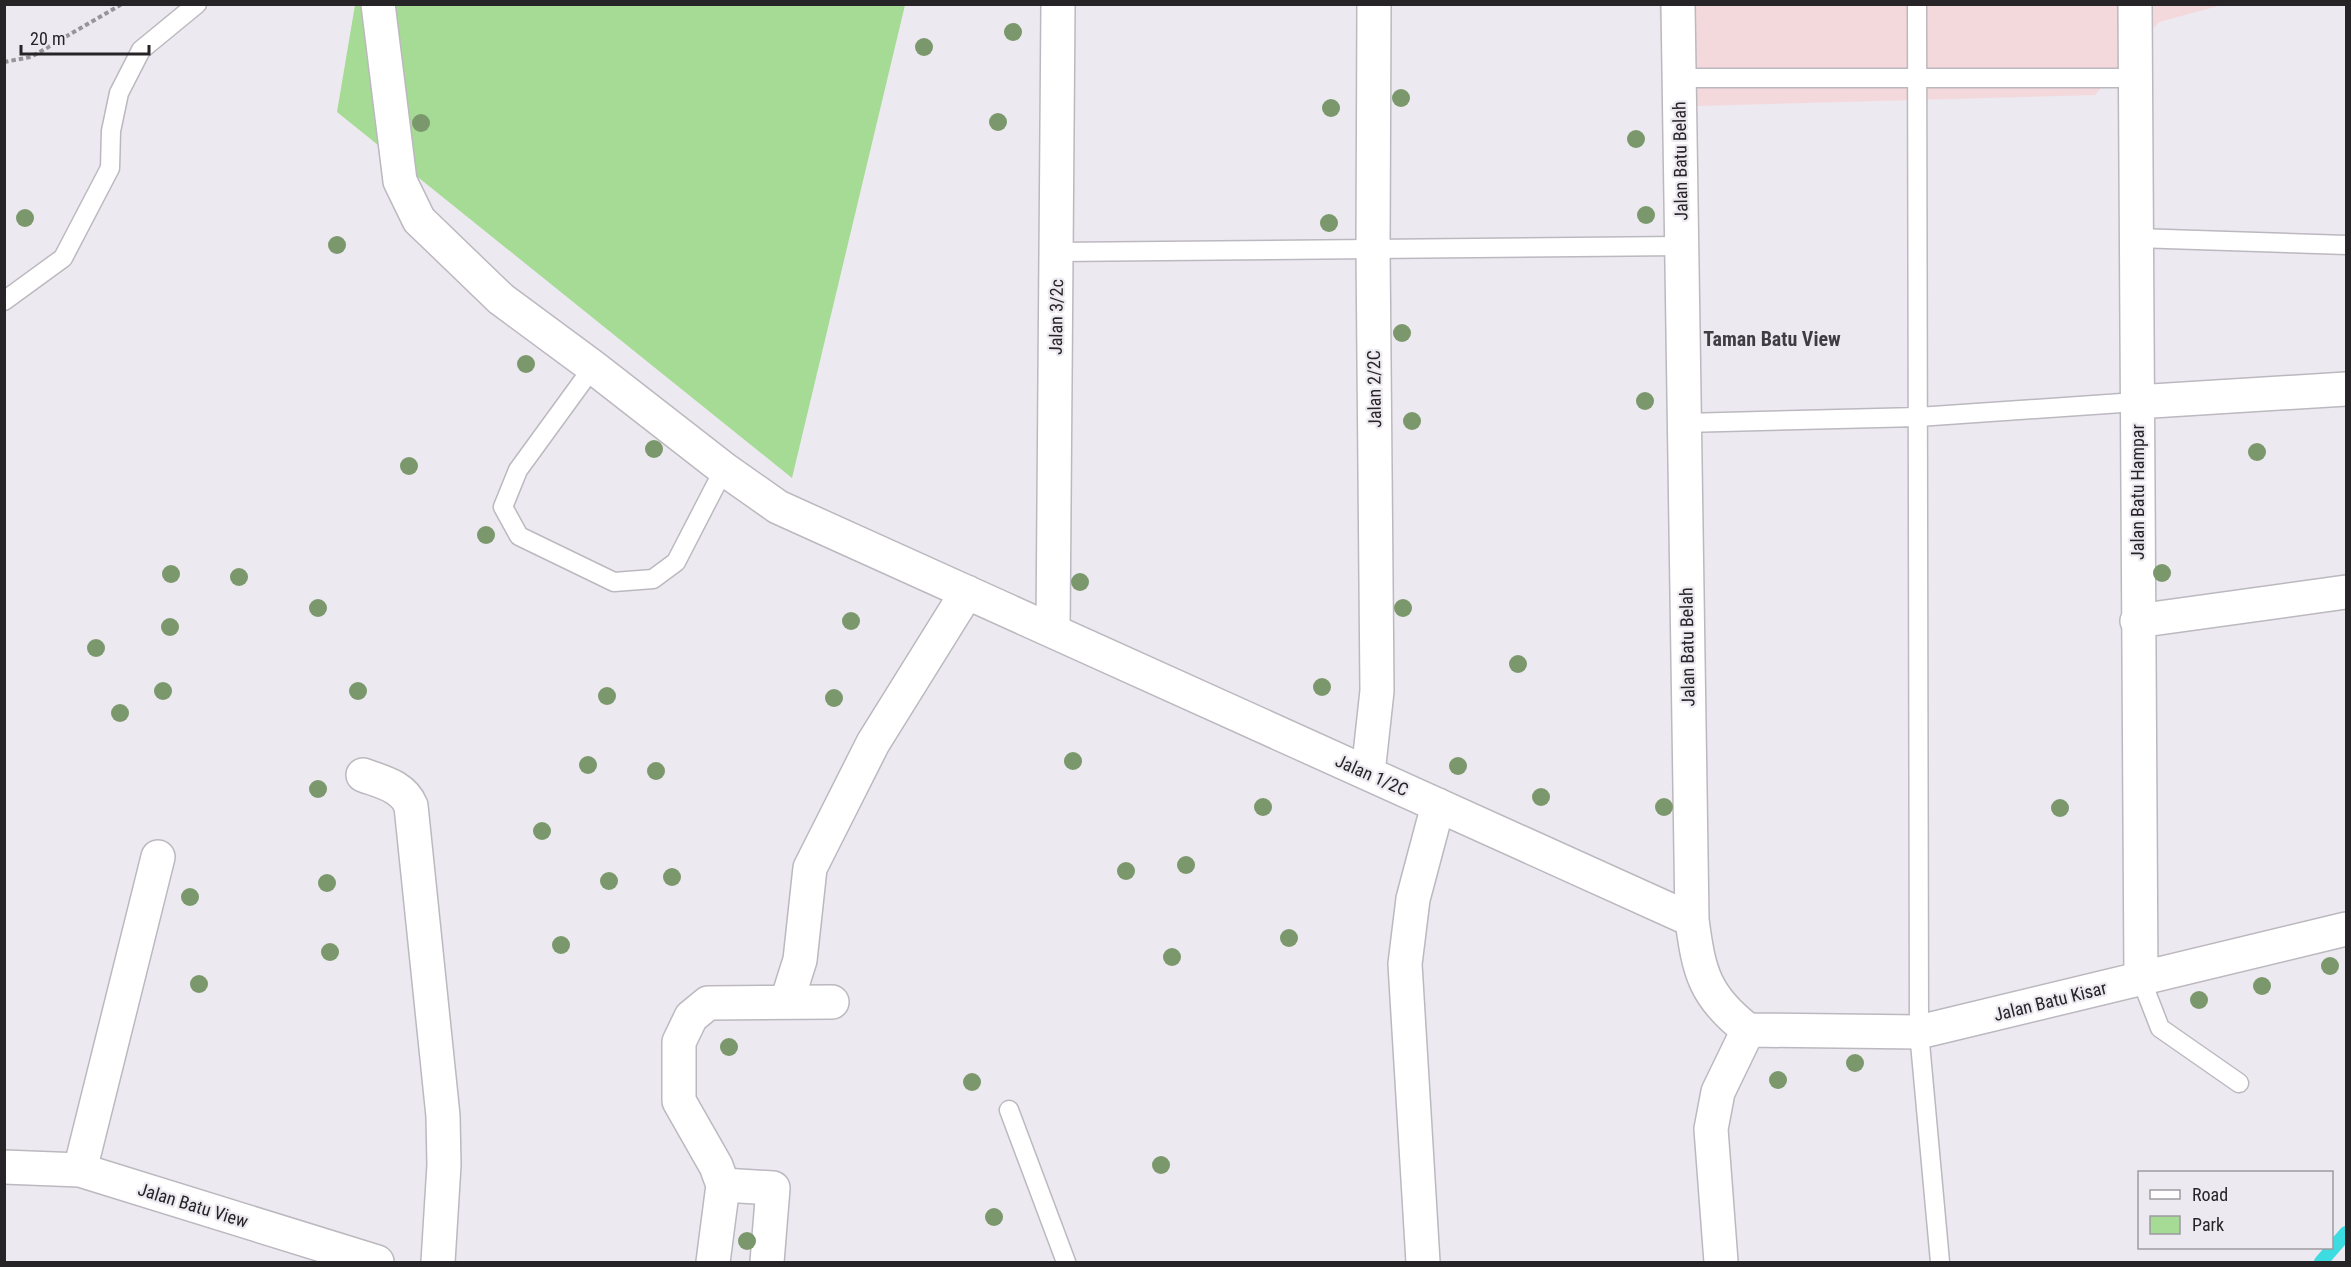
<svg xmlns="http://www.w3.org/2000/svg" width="2351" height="1267" viewBox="0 0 2351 1267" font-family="'Roboto Condensed',sans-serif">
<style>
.commercial{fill:#f4d9dc}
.green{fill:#a5db94}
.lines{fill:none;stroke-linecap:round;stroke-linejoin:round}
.stream{stroke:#3ddce1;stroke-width:14}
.service-casing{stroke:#bcb8bf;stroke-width:21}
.minor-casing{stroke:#bcb8bf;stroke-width:36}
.path{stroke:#98959a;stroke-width:4;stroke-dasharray:4.5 3;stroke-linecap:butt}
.service{stroke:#fff;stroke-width:18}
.minor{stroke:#fff;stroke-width:33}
.tree{fill:#7b986c}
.labels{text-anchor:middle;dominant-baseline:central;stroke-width:4.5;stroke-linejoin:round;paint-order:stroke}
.street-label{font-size:18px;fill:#262427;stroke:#ede9f0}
.neighbourhood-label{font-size:20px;font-weight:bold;fill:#403d42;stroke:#ede9f0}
</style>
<rect width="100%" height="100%" fill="#ede9f0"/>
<path class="commercial" d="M1659 5H2222L2159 22 2095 95 1664 107Z"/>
<path class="green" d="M355 5H905L792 478 337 112Z"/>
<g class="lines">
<path class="stream" d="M2321 1262 2346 1233"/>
<defs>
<path id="service" d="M1917 4 1919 1032 1940 1262
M1679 78H2135
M2136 238 2346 245
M1056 252 1681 246
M4 301 63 258 110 168 111 131 119 93 141 50 197 4
M593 367 518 470 503 507 519 536 614 582 653 579 676 562 724 469
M1684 423 1918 417 2136 402
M2141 979 2160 1028 2239 1083
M1009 1110 1066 1262"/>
<path id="minor" d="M378 4 400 181 419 220 501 299 593 367 724 469 778 507 1692 920
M1678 4 1692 920C1699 972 1704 996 1748 1030
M2135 4 2141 979
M2136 402 2346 389
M2137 621 2346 592
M1053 630 1058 4
M1368 773 1377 691 1373 249 1374 4
M363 775C382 782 403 786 411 806L443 1116 444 1165 438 1262
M787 1001 800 960 810 868 873 743 967 592
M1748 1030 1919 1032 2346 929
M4 1167 80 1170 377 1262
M80 1170 158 857
M723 1185 773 1188 767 1262
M713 1262 723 1185 716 1166 679 1101V1042L691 1017 708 1003 832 1002
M1423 1262 1405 964 1413 899 1438 805
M1721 1262 1711 1129 1718 1092 1748 1030"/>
</defs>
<use href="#service" class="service-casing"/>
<use href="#minor" class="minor-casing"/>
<path class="path" d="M4 62 31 57 122 4"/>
<use href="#service" class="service"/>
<use href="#minor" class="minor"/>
</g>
<g class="tree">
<circle cx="1013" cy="32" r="9"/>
<circle cx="924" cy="47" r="9"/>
<circle cx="1401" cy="98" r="9"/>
<circle cx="1331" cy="108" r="9"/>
<circle cx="998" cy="122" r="9"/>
<circle cx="421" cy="123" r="9"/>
<circle cx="1636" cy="139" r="9"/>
<circle cx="1646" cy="215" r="9"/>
<circle cx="25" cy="218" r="9"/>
<circle cx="1329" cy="223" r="9"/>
<circle cx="337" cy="245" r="9"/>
<circle cx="1402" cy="333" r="9"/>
<circle cx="526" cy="364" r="9"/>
<circle cx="1645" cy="401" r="9"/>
<circle cx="1412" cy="421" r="9"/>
<circle cx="654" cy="449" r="9"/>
<circle cx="2257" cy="452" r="9"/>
<circle cx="409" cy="466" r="9"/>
<circle cx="486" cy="535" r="9"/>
<circle cx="2162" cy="573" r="9"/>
<circle cx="171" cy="574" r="9"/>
<circle cx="239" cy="577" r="9"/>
<circle cx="1080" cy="582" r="9"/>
<circle cx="318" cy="608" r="9"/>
<circle cx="1403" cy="608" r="9"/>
<circle cx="851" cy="621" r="9"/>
<circle cx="170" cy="627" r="9"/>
<circle cx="96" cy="648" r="9"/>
<circle cx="1518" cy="664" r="9"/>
<circle cx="1322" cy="687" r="9"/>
<circle cx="163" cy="691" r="9"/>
<circle cx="358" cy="691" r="9"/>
<circle cx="607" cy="696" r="9"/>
<circle cx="834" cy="698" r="9"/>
<circle cx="120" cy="713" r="9"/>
<circle cx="1073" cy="761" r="9"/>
<circle cx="588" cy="765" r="9"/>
<circle cx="1458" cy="766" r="9"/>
<circle cx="656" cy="771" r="9"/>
<circle cx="318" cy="789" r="9"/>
<circle cx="1541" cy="797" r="9"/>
<circle cx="1263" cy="807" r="9"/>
<circle cx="1664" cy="807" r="9"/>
<circle cx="2060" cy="808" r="9"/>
<circle cx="542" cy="831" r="9"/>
<circle cx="1186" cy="865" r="9"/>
<circle cx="1126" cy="871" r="9"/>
<circle cx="672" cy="877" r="9"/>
<circle cx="609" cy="881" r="9"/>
<circle cx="327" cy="883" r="9"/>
<circle cx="190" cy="897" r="9"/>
<circle cx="1289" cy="938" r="9"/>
<circle cx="561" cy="945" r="9"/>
<circle cx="330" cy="952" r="9"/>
<circle cx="1172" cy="957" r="9"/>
<circle cx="2330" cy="966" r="9"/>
<circle cx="199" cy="984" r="9"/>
<circle cx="2262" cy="986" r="9"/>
<circle cx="2199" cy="1000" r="9"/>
<circle cx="729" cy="1047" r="9"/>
<circle cx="1855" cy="1063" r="9"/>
<circle cx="1778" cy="1080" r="9"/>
<circle cx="972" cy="1082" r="9"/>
<circle cx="1161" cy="1165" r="9"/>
<circle cx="994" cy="1217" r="9"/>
<circle cx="747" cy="1241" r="9"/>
</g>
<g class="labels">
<g class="street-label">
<text transform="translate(1680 161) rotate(-91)">Jalan Batu Belah</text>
<text transform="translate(1056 317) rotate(-89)">Jalan 3/2c</text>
<text transform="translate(1374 389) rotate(-91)">Jalan 2/2C</text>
<text transform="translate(2137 492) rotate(-90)">Jalan Batu Hampar</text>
<text transform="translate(1687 647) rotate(-91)">Jalan Batu Belah</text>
<text transform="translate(1372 775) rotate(24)">Jalan 1/2C</text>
<text transform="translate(2050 1001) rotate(-14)">Jalan Batu Kisar</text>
<text transform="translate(193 1205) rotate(17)">Jalan Batu View</text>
</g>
<g class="neighbourhood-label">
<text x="1772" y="339">Taman Batu View</text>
</g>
</g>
<rect width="2351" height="1267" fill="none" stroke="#262427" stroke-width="12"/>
<rect x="2138" y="1171" width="195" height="78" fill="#ede9f0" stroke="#9d9aa0" stroke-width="1.5"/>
<rect x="2150" y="1190" width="30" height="9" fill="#ffffff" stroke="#9d9aa0" stroke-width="1.5"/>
<text x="2192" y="1201" font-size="18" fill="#262427">Road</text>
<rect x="2150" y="1216" width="30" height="18" fill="#a5db94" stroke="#9d9aa0" stroke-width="1.5"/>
<text x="2192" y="1231" font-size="18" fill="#262427">Park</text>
<path d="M21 45v9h128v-9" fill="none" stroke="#262427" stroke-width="3"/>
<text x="30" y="45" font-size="18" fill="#262427" stroke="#ede9f0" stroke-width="4.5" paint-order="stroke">20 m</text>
</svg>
